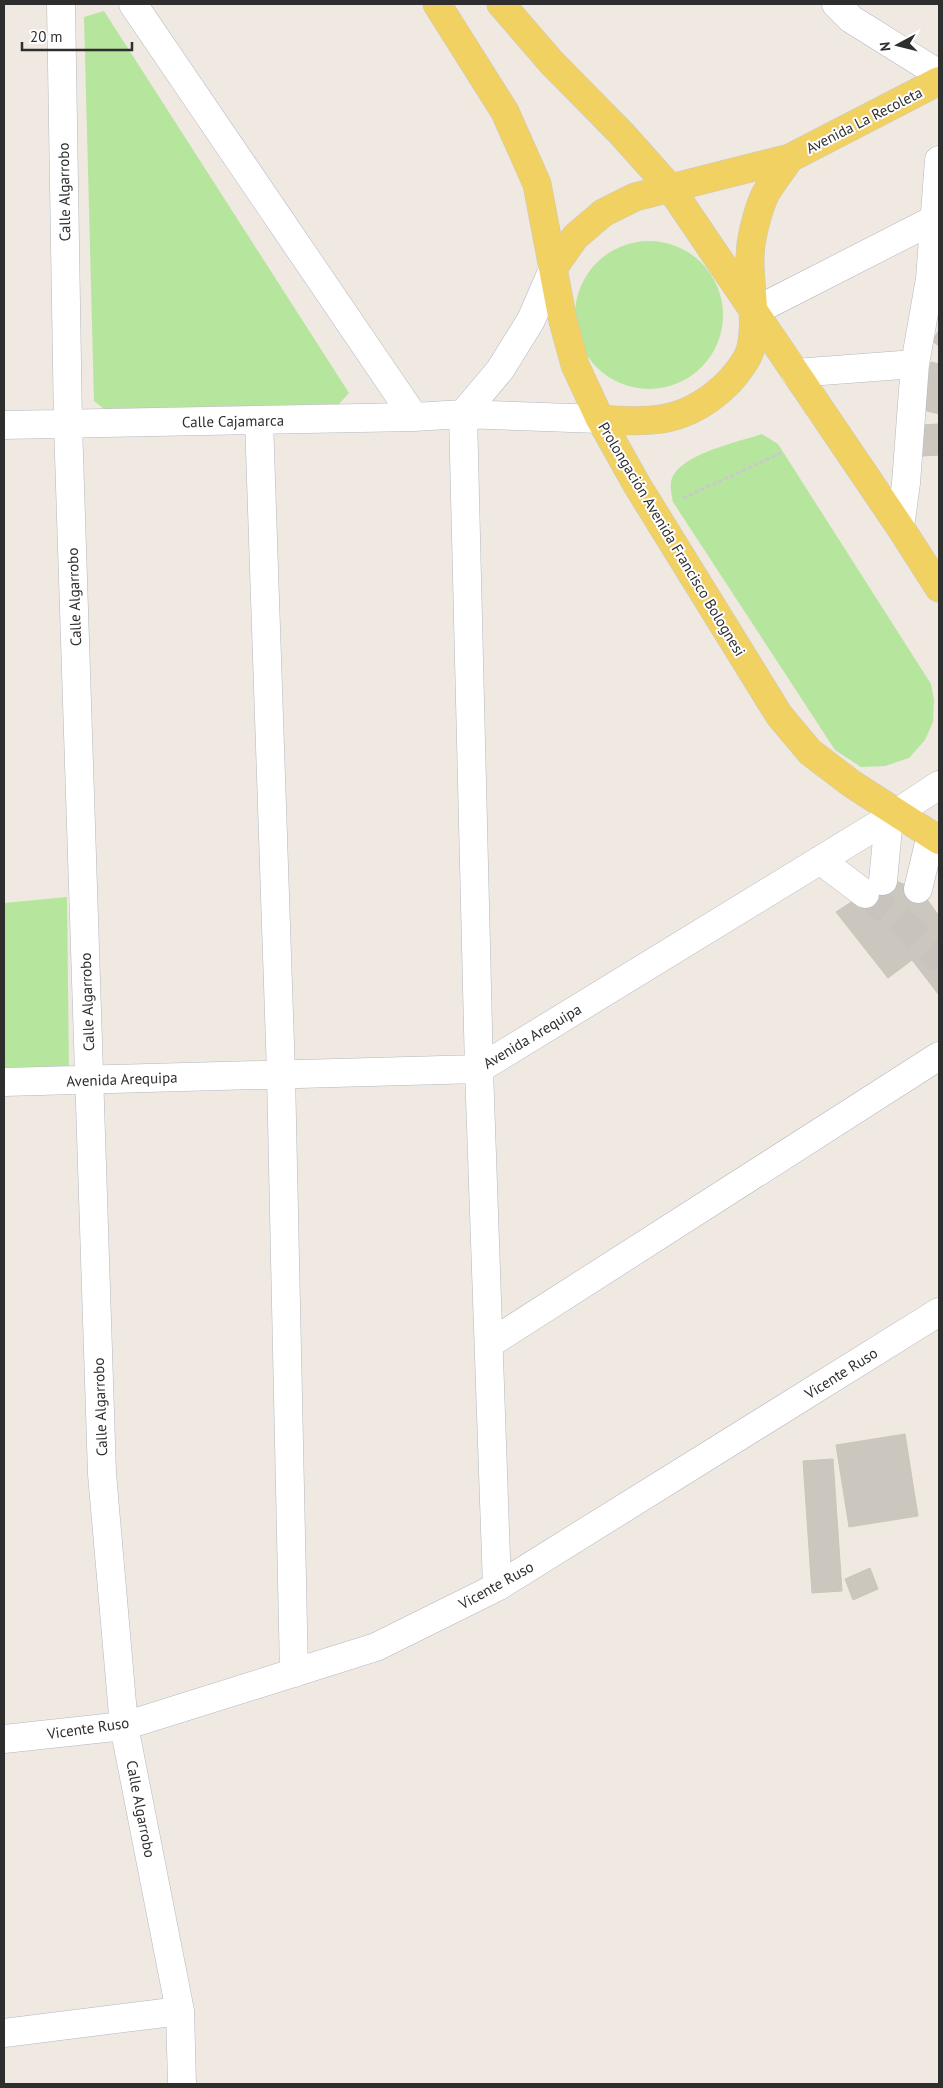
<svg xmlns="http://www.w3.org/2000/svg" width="943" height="2088" viewBox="0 0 943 2088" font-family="'PT Sans',sans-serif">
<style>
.green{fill:#b6e59e}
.building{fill:#cbc7bf;stroke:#cbc5ba}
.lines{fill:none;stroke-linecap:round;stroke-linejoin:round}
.minor-tunnel{stroke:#c8c4bd;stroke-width:28;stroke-dasharray:28 14;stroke-linecap:butt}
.minor-casing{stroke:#b4b7c1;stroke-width:29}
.major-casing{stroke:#c9c9c9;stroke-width:29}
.path{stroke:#c9c9c9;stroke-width:3;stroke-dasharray:4 2.5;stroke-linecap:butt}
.minor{stroke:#fff;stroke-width:28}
.major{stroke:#f2d163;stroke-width:28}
.labels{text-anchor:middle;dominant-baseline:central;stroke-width:4;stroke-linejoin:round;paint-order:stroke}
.street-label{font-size:15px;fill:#2e2e2e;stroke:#fff}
</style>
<rect width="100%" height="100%" fill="#efe9e1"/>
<path class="green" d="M104 11 349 393 339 404 104 409 94 401 84 17Z
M575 315a74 74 0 1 1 148 0a74 74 0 1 1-148 0Z
M762 434 778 444 931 684 934 700 933 722 925 740 909 758 885 766 861 767 835 750 673 502C672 496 670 489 671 483 674 455 739 442 762 434Z
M67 897 69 1072 4 1075V903Z"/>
<path class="building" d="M939 330V346L932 341Z
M931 362 939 364V414L919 409Z
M939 424V455L922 456 921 425Z
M888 878 921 891 939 916V995L912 960 888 978 836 912Z
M905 1434 918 1516 849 1527 836 1445Z
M833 1459 842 1591 812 1593 803 1461Z
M870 1568 878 1589 853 1600 845 1579Z"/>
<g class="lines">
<path class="minor-tunnel" d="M865 894 908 927 936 956 939 955"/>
<defs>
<path id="minor" d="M61 4 68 424 102 1474 124 1726 180 2011 182 2084
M133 4 414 417
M836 4 851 19 939 74
M753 312 939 217
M795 373 915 364
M463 414 479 1069 497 1587
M463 414 500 370 531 320 554 267
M259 420 281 1074 294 1673
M4 425 414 417 463 414 600 419
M900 527 906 483 915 364 930 279 939 160
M820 860 865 894
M883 881 889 818
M918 889 931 835
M4 1082 479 1069 889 818 939 785
M489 1344 939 1056
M4 1739 124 1726 376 1647 497 1587 939 1312
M4 2033 180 2011"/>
<path id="major" d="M437 4 505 112 537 184 563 321 575 365 600 419 637 485 779 715 810 752 852 784 939 840
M501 4 552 63 622 134 671 189 900 527 939 588
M554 267 575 237 603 213 635 197 790 158 939 81
M600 419C653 424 689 422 729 382 737 373 749 358 751 347 759 309 744 270 753 233 756 220 760 204 766 193 773 181 782 170 790 158"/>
</defs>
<use href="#minor" class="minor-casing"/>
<use href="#major" class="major-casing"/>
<path class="path" d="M683 498 783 452"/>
<use href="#minor" class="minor"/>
<use href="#major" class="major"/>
</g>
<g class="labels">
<g class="street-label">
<text transform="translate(864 120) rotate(-27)">Avenida La Recoleta</text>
<text transform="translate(64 192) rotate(-91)">Calle Algarrobo</text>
<text transform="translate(233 421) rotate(-1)">Calle Cajamarca</text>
<text transform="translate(672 539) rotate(59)">Prolongación Avenida Francisco Bolognesi</text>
<text transform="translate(74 597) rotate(-92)">Calle Algarrobo</text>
<text transform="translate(87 1002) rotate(-92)">Calle Algarrobo</text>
<text transform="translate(532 1036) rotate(-31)">Avenida Arequipa</text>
<text transform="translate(122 1079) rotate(-2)">Avenida Arequipa</text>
<text transform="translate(841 1373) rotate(-32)">Vicente Ruso</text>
<text transform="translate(100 1407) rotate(-92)">Calle Algarrobo</text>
<text transform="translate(496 1585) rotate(-29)">Vicente Ruso</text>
<text transform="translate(88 1728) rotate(-8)">Vicente Ruso</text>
<text transform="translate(141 1809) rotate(79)">Calle Algarrobo</text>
</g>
</g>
<rect width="943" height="2088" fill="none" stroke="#2e2e2e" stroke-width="10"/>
<g transform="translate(898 45) rotate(263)" stroke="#ffffff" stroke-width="4" paint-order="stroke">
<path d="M0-4L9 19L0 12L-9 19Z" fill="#2e2e2e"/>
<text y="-8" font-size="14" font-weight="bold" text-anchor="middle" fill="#2e2e2e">N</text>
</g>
<path d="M22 42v8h110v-8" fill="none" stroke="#2e2e2e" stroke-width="2.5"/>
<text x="30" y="42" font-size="15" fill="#2e2e2e" stroke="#ffffff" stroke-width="4" paint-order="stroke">20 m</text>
</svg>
